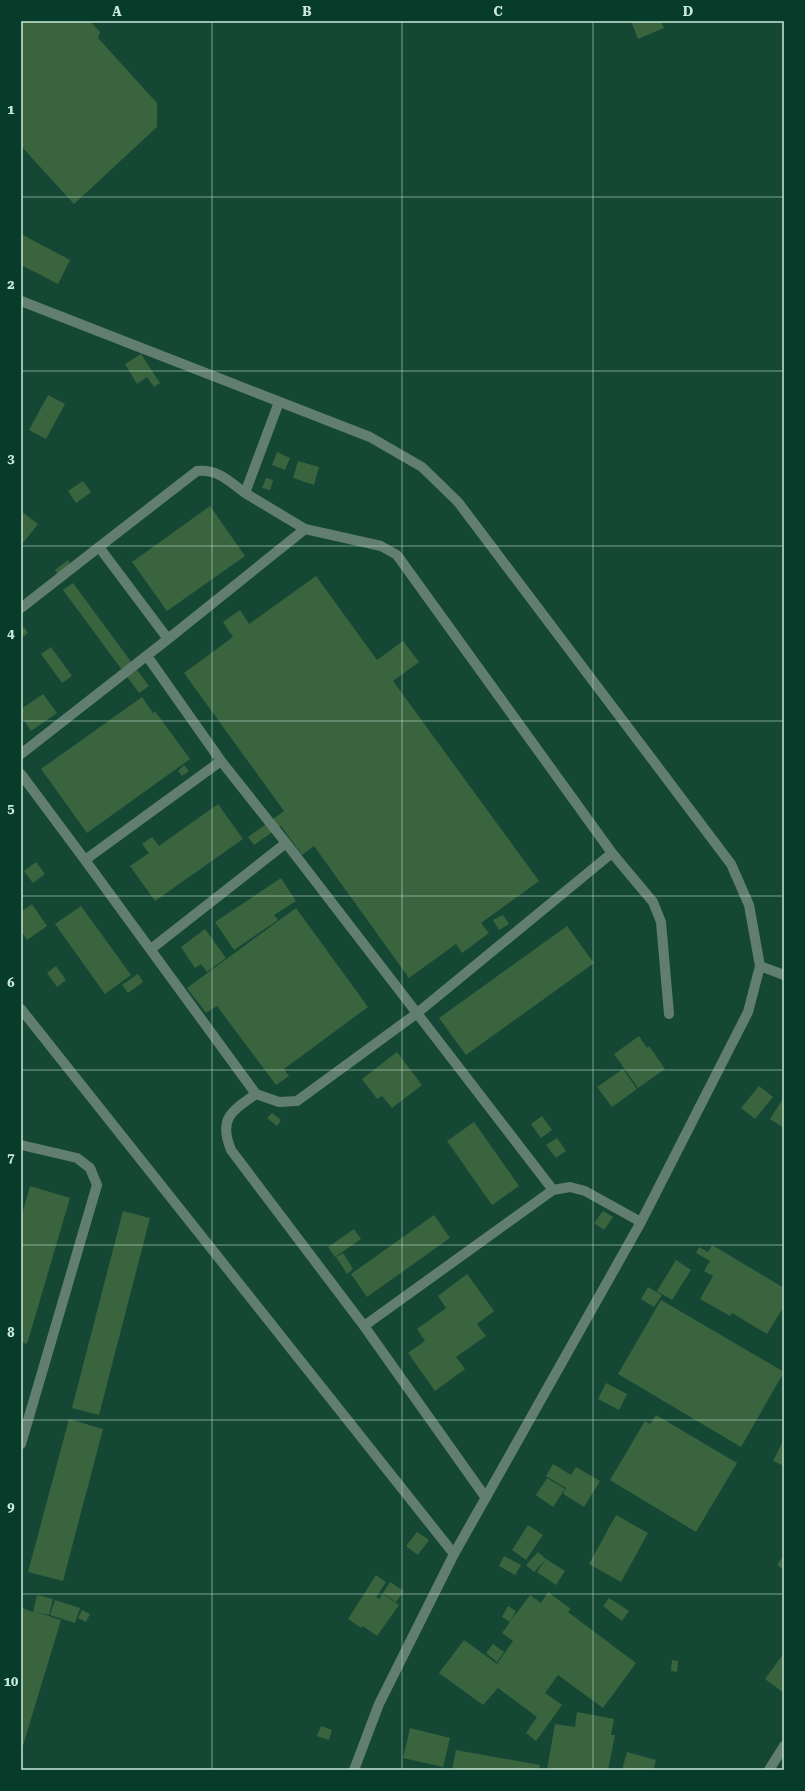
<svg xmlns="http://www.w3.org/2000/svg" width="805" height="1791" viewBox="0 0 805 1791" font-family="'Roboto Serif',serif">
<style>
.building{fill:#3a643d}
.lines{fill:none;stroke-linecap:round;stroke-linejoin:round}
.minor{stroke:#627e71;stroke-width:10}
.grid{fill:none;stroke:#cae9da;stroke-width:1;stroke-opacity:0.55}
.neatline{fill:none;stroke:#cae9da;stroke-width:1.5}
.grid-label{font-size:13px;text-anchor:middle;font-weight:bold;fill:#cae9da}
</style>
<rect width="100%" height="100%" fill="#154735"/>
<path class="building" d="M21 21H90L100 32 98 38 157 103V127L74 204 21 146Z
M631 21H661L664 28 638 39Z
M21 234 70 260 58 284 21 265Z
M141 354 160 383 154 387 147 377 137 384 125 364Z
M48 395 65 404 46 439 29 430Z
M277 452 290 458 285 470 272 465Z
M298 461 319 467 314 485 293 478Z
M266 478 273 480 270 490 262 488Z
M83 481 91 492 76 503 68 491Z
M210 506 245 556 167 611 132 562Z
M21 511 38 524 23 543 21 541Z
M68 560 72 566 59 576 55 570Z
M316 576 377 660 403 641 419 662 393 681 539 881 481 923 489 933 462 953 456 944 409 978 314 846 302 855 281 826 254 845 248 837 284 811 184 673 233 637 223 622 240 610 249 624Z
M73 583 149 686 139 693 63 590Z
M24 627 28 633 21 638V629Z
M51 647 72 676 62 683 41 654Z
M43 694 57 713 31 731 21 716V709Z
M142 697 153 713 155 711 190 759 87 833 41 769Z
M184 765 189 771 182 776 178 771Z
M218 804 243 839 155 901 130 866 149 853 142 844 152 837 159 846Z
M36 862 45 874 33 883 24 871Z
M281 878 296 901 274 915 278 920 234 950 215 922Z
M32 904 47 926 27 940 21 931V912Z
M81 906 131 975 105 994 55 924Z
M296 908 368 1007 284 1069 289 1076 276 1085 217 1006 206 1013 187 988Z
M503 915 509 924 499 930 493 920Z
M567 926 594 963 466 1055 439 1018Z
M205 929 226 958 207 972 201 964 195 968 181 947Z
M56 966 66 980 57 987 47 973Z
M138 974 143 982 128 993 122 985Z
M639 1036 647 1048 649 1046 665 1069 638 1088 614 1054Z
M397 1052 422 1085 392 1108 382 1096 377 1099 362 1079Z
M623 1069 637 1089 612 1107 597 1087Z
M759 1086 773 1097 755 1119 741 1108Z
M784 1097V1128L770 1119Z
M272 1113 281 1120 277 1126 267 1118Z
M542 1116 552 1130 541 1138 531 1124Z
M474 1122 519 1186 492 1205 447 1141Z
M557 1138 566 1151 556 1158 546 1145Z
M30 1186 70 1198 27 1344 21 1342V1218Z
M123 1211 150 1218 99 1415 72 1408Z
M603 1211 613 1217 604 1230 594 1223Z
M434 1215 450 1238 367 1297 351 1274Z
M354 1229 361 1239 335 1257 328 1247Z
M712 1245 784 1288V1306L767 1334 732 1313 730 1316 700 1299 713 1276 704 1271 710 1261 696 1253 699 1247 708 1252Z
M343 1253 353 1269 347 1274 336 1257Z
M676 1260 691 1270 672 1300 657 1291Z
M467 1274 494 1311 477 1324 486 1336 456 1357 465 1369 435 1391 408 1353 425 1341 417 1329 446 1308 438 1296Z
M648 1287 662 1295 654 1307 641 1299Z
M661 1300 784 1372 741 1447 618 1374Z
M606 1383 627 1394 619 1410 598 1399Z
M656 1415 737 1463 696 1532 610 1480 645 1421 650 1424Z
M69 1419 103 1429 63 1581 28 1572Z
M784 1439V1466L773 1461Z
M553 1464 571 1475 576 1467 600 1481 584 1507 563 1494 566 1488 546 1476Z
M547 1478 565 1489 553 1507 536 1495Z
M616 1515 648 1533 621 1582 589 1564Z
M528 1525 543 1535 526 1560 512 1550Z
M417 1532 429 1540 418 1555 406 1546Z
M538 1552 546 1559 534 1572 526 1565Z
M784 1555V1570L777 1565Z
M504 1556 521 1565 515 1575 499 1566Z
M546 1559 565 1571 556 1585 537 1572Z
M376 1575 386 1582 376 1597 379 1599 383 1594 399 1605 377 1636 363 1626 361 1628 348 1619Z
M390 1582 404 1591 396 1602 383 1593Z
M548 1592 571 1609 568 1612 636 1663 603 1708 558 1675 545 1693 562 1705 536 1741 526 1733 537 1717 498 1688 483 1705 439 1673 464 1640 497 1664 513 1641 502 1633 530 1595 541 1603Z
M37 1595 53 1599 49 1615 36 1612 61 1620 21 1752V1612L22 1608 33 1612Z
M609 1598 629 1611 622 1621 603 1606Z
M55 1600 80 1608 75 1623 50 1615Z
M508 1606 516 1611 510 1622 502 1617Z
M82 1610 90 1614 86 1622 78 1618Z
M493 1644 504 1652 497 1662 486 1653Z
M784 1653V1693L765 1679Z
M672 1660 678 1661 677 1672 671 1671Z
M577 1712 614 1719 611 1735H615L608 1770H547L555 1724 575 1727Z
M321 1726 332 1730 329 1740 317 1736Z
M410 1728 450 1738 443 1767 403 1758Z
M456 1750 540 1765 539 1770H452Z
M627 1752 656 1760 653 1770H622Z"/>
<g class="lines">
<path class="minor" d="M21 301 370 437 422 467 458 502 731 864 749 905 760 966 748 1012 641 1222 454 1554 379 1704 354 1770
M279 402 245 493C229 481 218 469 197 471L99 547 168 639 305 529 381 546 397 555 612 853 653 902 661 922 669 1014
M245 493 305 529
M21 608 99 547
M21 754 168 639
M221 761 286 843
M21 774 85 860 221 761 147 656
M85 860 256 1094 279 1102 297 1101 416 1014 612 853
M151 949 286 843 553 1190 570 1187 585 1191 641 1222
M760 966 784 975
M21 1009 454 1554
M256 1094C232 1111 218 1118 231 1150L364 1326 486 1498
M21 1145 77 1158 90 1168 97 1185 21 1444
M364 1326 553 1190
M769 1770 784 1746"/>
</g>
<path class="grid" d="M212 21V1770M402 21V1770M593 21V1770M21 197H784M21 371H784M21 546H784M21 721H784M21 896H784M21 1070H784M21 1245H784M21 1420H784M21 1594H784"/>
<rect width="805" height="1791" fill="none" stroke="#073c2b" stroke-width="44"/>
<rect x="22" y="22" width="761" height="1747" class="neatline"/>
<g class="grid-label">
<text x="117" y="16">A</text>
<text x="307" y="16">B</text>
<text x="498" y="16">C</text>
<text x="688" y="16">D</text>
<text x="11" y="114">1</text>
<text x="11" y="289">2</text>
<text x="11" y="463">3</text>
<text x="11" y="638">4</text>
<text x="11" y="813">5</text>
<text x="11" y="987">6</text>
<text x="11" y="1162">7</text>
<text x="11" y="1337">8</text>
<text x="11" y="1511">9</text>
<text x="11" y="1686">10</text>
</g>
</svg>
